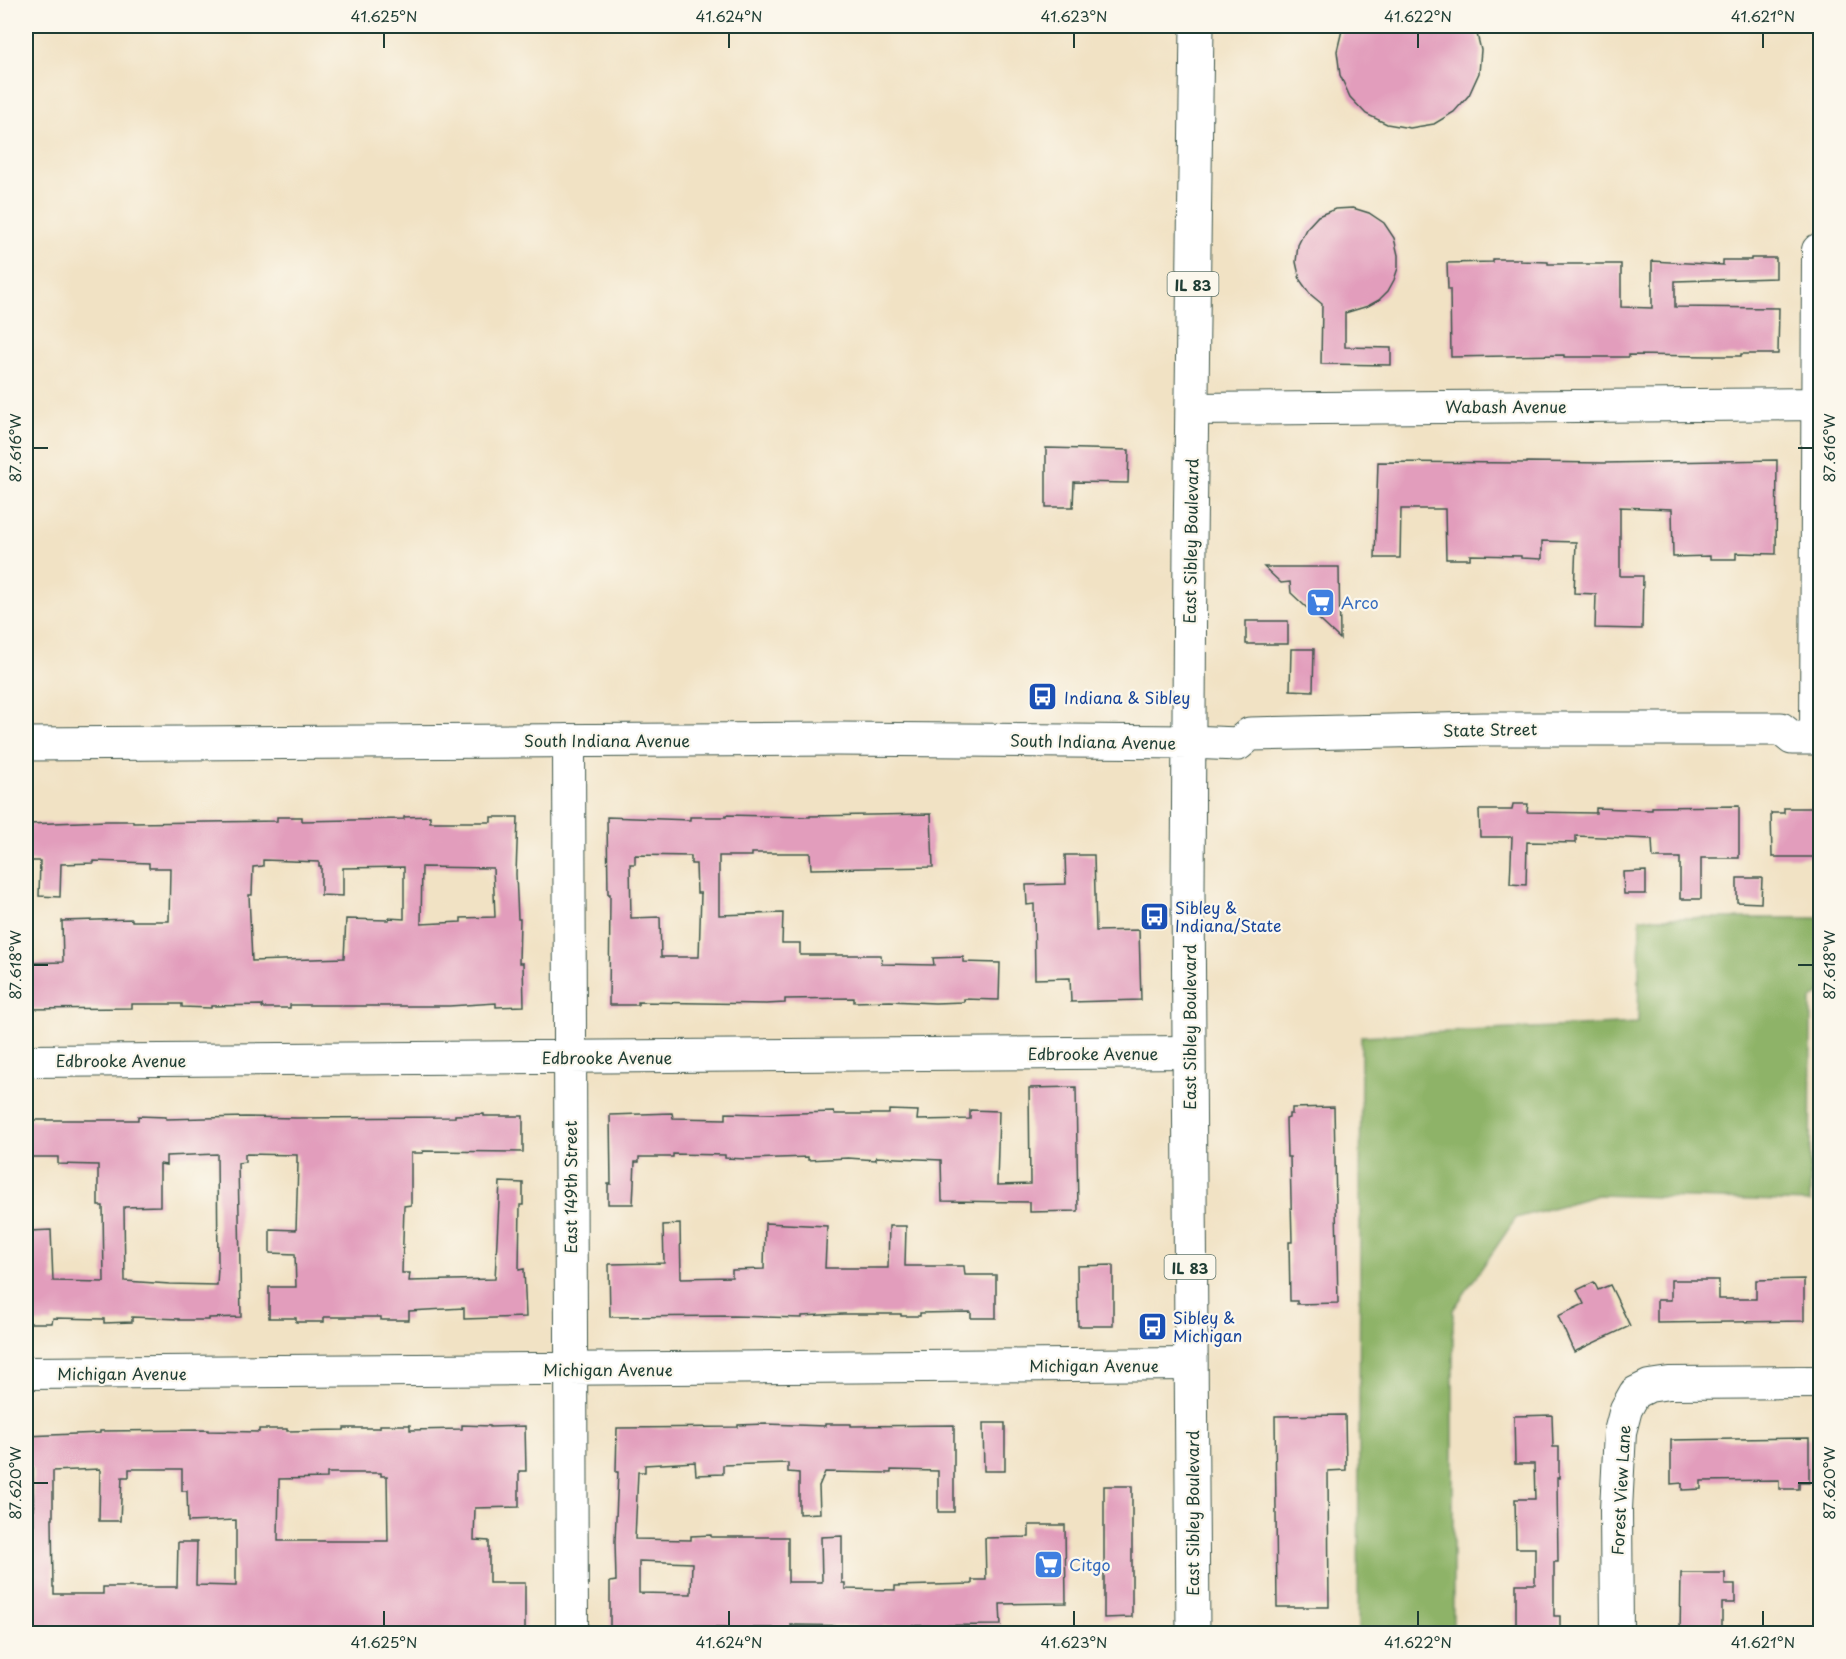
<svg xmlns="http://www.w3.org/2000/svg" width="1846" height="1659" viewBox="0 0 1846 1659" font-family="'Playpen Sans',sans-serif">
<style>
.forest{fill:#8eb368;stroke:#56784e;stroke-width:1.5}
.building{fill:#e29dbc;fill-rule:evenodd}
.lines{fill:none;stroke-linecap:round;stroke-linejoin:round}
.minor-casing{stroke:#3e564a;stroke-width:34}
.major-casing{stroke:#3e564a;stroke-width:35}
.minor{stroke:#fff;stroke-width:32}
.major{stroke:#fff;stroke-width:33}
.ticks{fill:none;stroke:#1f3d34;stroke-width:2}
.labels{text-anchor:middle;dominant-baseline:central;stroke-width:4.5;stroke-linejoin:round;paint-order:stroke}
.shield{fill:#fbf7ec;stroke:#61756b;stroke-width:1.5}
.shield-label{font-size:15px;font-weight:bold;fill:#1f3d34}
.street-label{font-size:16px;fill:#1f3d34;stroke:#fbf7ec}
.shop-label{font-size:16px;fill:#366cbe;stroke:#fbf7ec;text-anchor:start}
.transit-label{font-size:16px;fill:#164399;stroke:#fbf7ec;text-anchor:start}
.neatline{fill:none;stroke:#1f3d34;stroke-width:2}
.ticks-label{font-size:15px;text-anchor:middle;fill:#1f3d34}
</style>
<rect width="100%" height="100%" fill="#fbf7ec"/>
<filter id="ink" filterUnits="userSpaceOnUse"><feTurbulence type="fractalNoise" baseFrequency=".0167" numOctaves="2"/><feDisplacementMap in="SourceGraphic" scale="12" xChannelSelector="R" yChannelSelector="G"/><feConvolveMatrix kernelMatrix="1 2 1 2 8 2 1 2 1" color-interpolation-filters="sRGB"/></filter>
<filter id="wash" filterUnits="userSpaceOnUse"><feTurbulence type="fractalNoise" baseFrequency=".008" numOctaves="4" result="noise"/><feDisplacementMap in="SourceGraphic" scale="24" xChannelSelector="R" yChannelSelector="G"/><feGaussianBlur stdDeviation="1.35" result="paint"/><feColorMatrix in="noise" values="0 0 0 0 0 0 0 0 0 0 0 0 0 0 0 0 0 1.4 0 .05"/><feComposite in="paint" operator="in"/></filter>
<g filter="url(#wash)">
<rect width="100%" height="100%" fill="#f1e2c4"/>
<path class="forest" d="M1640 918H1820V993L1811 1000 1810 1202 1598 1195 1516 1218 1453 1310V1633H1358L1361 1036 1638 1023Z"/>
<g id="blocks">
<path class="building" d="M1343 26H1475L1481 50 1479 73 1469 95 1454 112 1434 124 1410 128 1387 124 1366 114 1350 97 1340 75 1337 51Z
M1353 208 1369 213 1384 223 1394 238 1398 255V268L1394 280 1388 291 1379 300 1368 306 1345 313V347L1391 348V365L1321 364 1322 304 1310 294 1300 280 1296 262 1298 245 1306 229 1318 216 1335 209Z
M1751 258H1776V278L1675 281V307L1779 308 1778 354H1741V356H1710L1629 355V357H1564V355L1451 357 1450 289H1448L1447 263 1493 262V259H1520V261L1548 262V264H1621V307L1652 308V261L1723 265V260H1751Z
M1046 448 1129 450 1128 483 1074 482 1073 507H1046Z
M1777 460 1776 554 1736 553V559H1710V556L1673 557 1672 509 1620 507V576H1643L1642 629 1595 628 1596 594 1574 593 1576 542 1542 541V559L1521 558V556L1470 555V559H1446L1445 509H1401L1400 558H1375L1378 462 1527 463V462L1604 463Z
M1264 567H1339L1340 639 1291 593 1290 582 1281 583Z
M1246 621H1288V644H1246Z
M1291 649H1314L1313 691 1290 690Z
M1513 804H1528L1527 812 1596 813V808L1652 810V807L1739 806V858H1701V899H1680V858H1653L1652 839 1576 836V843L1527 842 1526 885 1510 884 1512 837H1480L1479 810H1512Z
M1784 808H1813L1814 857H1772L1771 813H1784Z
M931 814 933 867 811 869 810 853H752V856H719V915L783 913 782 943H800V955H881L882 964 934 965 933 958 963 957V962L1000 963 999 1000 964 999V1002L935 1003 890 1001 854 1002V998L785 999V1003L766 1004 638 1002V1005H609L610 894H608L607 817 690 820V817H726V815L810 817V816ZM635 855 691 856V864H696L697 893H701L699 957H661L660 917 631 918 630 864H635Z
M430 816V822H491V817H518L516 874 518 919H520L519 963H523L524 1006 496 1007V1003L449 1006H342V1005H290V1008H262V1005L211 1006V1008L182 1007V1004H132V1008L26 1009V963L63 962 62 921 132 919V921H169L170 868H149V863L94 861V863L61 864 60 897 39 896 40 861H28V824L107 821H133V823L277 821V817H302V821L404 819V817ZM263 860 319 862V866H321V895L343 896V868L404 867V919L389 918V920L346 919 344 958 252 961 249 895H252L253 867 263 866ZM422 867 493 868 495 917 461 918V922L421 924Z
M1065 855H1094L1096 931 1139 930 1141 1000 1071 1002 1070 978 1035 979 1034 904 1027 905 1026 885 1066 884Z
M1646 871V894H1624L1623 872Z
M1737 878H1762L1761 903 1737 902Z
M1076 1087 1078 1211 1030 1212V1202L942 1201 941 1160 876 1157V1160L848 1158 808 1160V1157L747 1159 725 1158V1155L673 1154V1157H639V1162H635L633 1204H608V1184H611L610 1115 672 1113 673 1118 726 1119V1113L763 1114 834 1112 835 1114H889V1110L918 1111 917 1120 970 1119V1110L999 1111 997 1185 1030 1184 1029 1088Z
M1334 1107 1338 1303 1297 1304V1301H1290L1289 1242H1292L1290 1157H1287L1286 1119 1289 1118V1114H1292V1108Z
M484 1114V1116H523V1152L423 1151V1153H411V1205L404 1206 402 1273H410L409 1281 495 1279 500 1182 523 1183V1205H520L519 1270 524 1269 526 1317 464 1319V1308L409 1311V1320H381V1317H324V1322H296V1318H269V1287H296L295 1254 270 1253V1229L296 1230 298 1163H297V1155L245 1154V1162L238 1163 241 1317 209 1318V1320H179V1319L132 1317V1322L104 1323V1319L53 1318 52 1323H26V1276H32L30 1231 51 1230 53 1281 104 1282 103 1206H98V1165L58 1164V1157H26V1120H138V1116L166 1117V1119L245 1117 296 1118 455 1117V1115ZM217 1154 218 1267 217 1285 170 1284 125 1281 124 1207 160 1206V1164L166 1165V1156Z
M765 1223 827 1226 825 1268H888L889 1226H906L905 1266H964L965 1275H996V1318H971V1312L920 1313V1316H901V1314H843L802 1316V1318L733 1316 610 1317 609 1264 664 1263 663 1225 680 1224 681 1278 732 1277V1270L764 1269Z
M1113 1265V1326H1078L1077 1266Z
M1804 1279V1321L1657 1323V1300H1671V1280H1719V1299H1756V1280Z
M1594 1282 1598 1290 1610 1285 1630 1326 1574 1352 1558 1316 1584 1304 1577 1290Z
M1345 1415 1346 1470 1328 1471 1329 1607H1277L1275 1416Z
M1552 1415 1553 1447H1559V1478H1557L1558 1562H1554V1616H1560V1634H1516V1584H1535V1548H1516L1515 1499H1535L1534 1464H1515L1514 1416Z
M983 1423H1005V1471H984Z
M766 1424 825 1426V1424H851V1426L954 1425V1512H938V1471L891 1470V1473L825 1472 819 1486 820 1513 799 1514V1473L788 1472V1463L723 1465V1474L696 1475 695 1462 645 1465V1472H638L635 1539 691 1540V1536L711 1535V1537H788V1582H822L821 1537 842 1536V1583H845V1589L895 1590V1586L972 1584V1580H986L985 1538 1029 1537V1525H1065L1066 1603 1000 1604 1001 1625 883 1626V1632L857 1631V1626L791 1625 792 1631 773 1632V1628H674V1631L647 1630V1628L610 1629V1582L616 1581 615 1541 618 1472H616L617 1428 738 1427V1425ZM639 1561 692 1563 691 1594 639 1593Z
M380 1425H410V1430L462 1429V1425L490 1426V1427L525 1426 526 1471H519V1507L475 1508 474 1540 489 1541V1583H525V1630L285 1631V1634H218V1630H173V1634H143V1631H93V1634L26 1631V1587H34L32 1548H34L33 1468H26V1436L100 1433V1431L208 1430V1431L259 1432V1429H287V1431L344 1430V1428H380ZM100 1469 99 1521H120L122 1477H129V1469H182V1491H187L188 1522 236 1520V1586L196 1585 197 1542H178L177 1587H103V1594H54V1587H53L52 1519H53V1471ZM327 1473H381V1476H387L388 1541H278L279 1479 327 1478Z
M1809 1438V1483H1799V1489H1779V1480L1701 1481V1489L1682 1490V1483L1671 1484V1440Z
M1104 1486H1132V1617L1104 1618Z
M1681 1573H1725V1585H1735V1603H1722V1634H1680Z"/>
</g>
</g>
<g filter="url(#ink)">
<use href="#blocks" fill-opacity="0" stroke="#3e564a" stroke-width="1.5"/>
<g class="lines">
<defs>
<path id="minor" d="M1192 409 1820 404
M1816 738 1818 250
M569 740 572 1634
M26 1061 1189 1052
M26 1373 1191 1364
M1617 1634 1616 1510 1620 1432 1626 1409 1635 1393 1649 1386 1669 1383 1820 1382"/>
<path id="major" d="M26 744 837 739 1189 742 1238 744 1250 734 1483 729H1781L1792 738H1820
M1193 1634 1188 892 1190 542 1197 26"/>
</defs>
<use href="#minor" class="minor-casing"/>
<use href="#major" class="major-casing"/>
<use href="#minor" class="minor"/>
<use href="#major" class="major"/>
</g>
</g>
<path class="ticks" d="M384 33V48M729 33V48M1074 33V48M1418 33V48M1763 33V48M33 448H48M1798 448H1813M33 965H48M1798 965H1813M33 1483H48M1798 1483H1813M384 1611V1626M729 1611V1626M1074 1611V1626M1418 1611V1626M1763 1611V1626"/>
<defs>
<symbol id="supermarket-square" viewBox="-11 -11 22 22"><rect x="-9" y="-9" width="18" height="18" rx="4" fill="#3f7fe0" stroke="#fbf7ec"/><path d="M-6-5.5h2.5l.6 2H6L4.5 2H-2.5L-4.4-4H-6ZM-1.5 3.2a1.3 1.3 0 1 0 .1 0ZM3 3.2a1.3 1.3 0 1 0 .1 0Z" fill="#fff"/></symbol>
<symbol id="bus-square" viewBox="-11 -11 22 22"><rect x="-9" y="-9" width="18" height="18" rx="4" fill="#1a4fb4" stroke="#fbf7ec"/><path d="M-5-6H5V4H4V6H2V4H-2V6H-4V4H-5ZM-3.5-4V0h7V-4ZM-3.5 1.2v1.5H-2V1.2ZM2 1.2v1.5H3.5V1.2Z" fill="#fff"/></symbol>
</defs>
<g fill-rule="evenodd">
<use href="#supermarket-square" x="1304" y="586" width="33" height="33"/>
<use href="#bus-square" x="1026" y="680" width="33" height="33"/>
<use href="#bus-square" x="1138" y="900" width="33" height="33"/>
<use href="#bus-square" x="1136" y="1310" width="33" height="33"/>
<use href="#supermarket-square" x="1032" y="1548" width="33" height="33"/>
</g>
<g class="labels">
<g class="shield">
<rect x="1167.5" y="272" width="51" height="24" rx="4.5"/>
<rect x="1164.5" y="1255" width="51" height="24" rx="4.5"/>
</g>
<g class="shield-label">
<text x="1193" y="284">IL 83</text>
<text x="1190" y="1267">IL 83</text>
</g>
<g class="street-label">
<text x="1506" y="406">Wabash Avenue</text>
<text transform="translate(1190 541) rotate(-89)">East Sibley Boulevard</text>
<text transform="translate(1490 729) rotate(-1)">State Street</text>
<text x="607" y="740">South Indiana Avenue</text>
<text transform="translate(1093 741) rotate(1)">South Indiana Avenue</text>
<text transform="translate(1189 1027) rotate(-90)">East Sibley Boulevard</text>
<text x="1093" y="1053">Edbrooke Avenue</text>
<text x="607" y="1057">Edbrooke Avenue</text>
<text x="121" y="1060">Edbrooke Avenue</text>
<text transform="translate(570 1187) rotate(-90)">East 149th Street</text>
<text x="1094" y="1365">Michigan Avenue</text>
<text x="608" y="1369">Michigan Avenue</text>
<text x="122" y="1373">Michigan Avenue</text>
<text transform="translate(1620 1490) rotate(-87)">Forest View Lane</text>
<text transform="translate(1192 1513) rotate(-90)">East Sibley Boulevard</text>
</g>
<g class="shop-label">
<text x="1341" y="602">Arco</text>
<text x="1069" y="1564">Citgo</text>
</g>
<g class="transit-label">
<text x="1064" y="697">Indiana &amp; Sibley</text>
<text x="1175" y="907">Sibley &amp;<tspan x="1175" dy="18">Indiana/State</tspan></text>
<text x="1173" y="1317">Sibley &amp;<tspan x="1173" dy="18">Michigan</tspan></text>
</g>
</g>
<rect width="1846" height="1659" fill="none" stroke="#fbf7ec" stroke-width="66"/>
<rect x="33" y="33" width="1780" height="1593" class="neatline"/>
<g class="ticks-label">
<text x="384" y="22">41.625°N</text>
<text x="729" y="22">41.624°N</text>
<text x="1074" y="22">41.623°N</text>
<text x="1418" y="22">41.622°N</text>
<text x="1763" y="22">41.621°N</text>
<text transform="translate(1830 448) rotate(-90)" y="5">87.616°W</text>
<text transform="translate(16 448) rotate(-90)" y="5">87.616°W</text>
<text transform="translate(1830 965) rotate(-90)" y="5">87.618°W</text>
<text transform="translate(16 965) rotate(-90)" y="5">87.618°W</text>
<text transform="translate(1830 1483) rotate(-90)" y="5">87.620°W</text>
<text transform="translate(16 1483) rotate(-90)" y="5">87.620°W</text>
<text x="384" y="1648">41.625°N</text>
<text x="729" y="1648">41.624°N</text>
<text x="1074" y="1648">41.623°N</text>
<text x="1418" y="1648">41.622°N</text>
<text x="1763" y="1648">41.621°N</text>
</g>
</svg>
